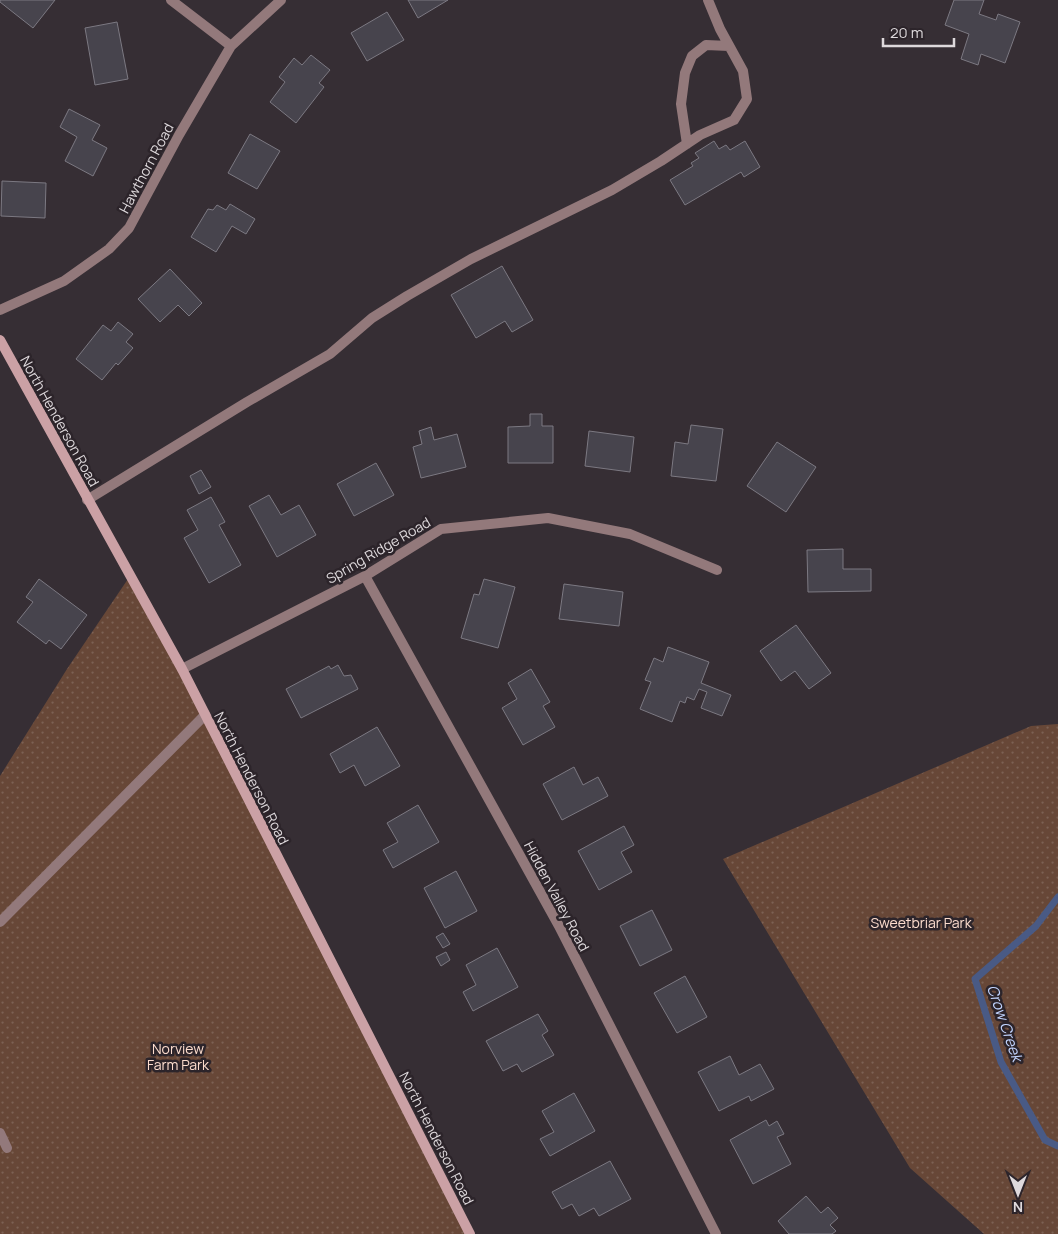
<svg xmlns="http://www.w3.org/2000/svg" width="1058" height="1234" viewBox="0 0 1058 1234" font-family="Manrope,sans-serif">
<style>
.grass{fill:url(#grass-dots)}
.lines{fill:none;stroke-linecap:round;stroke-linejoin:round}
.stream{stroke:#495a85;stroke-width:7}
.building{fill:#47444d;stroke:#7c7982}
.lane{stroke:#93797b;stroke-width:10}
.street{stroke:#93797b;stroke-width:10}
.secondary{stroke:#cba1a5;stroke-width:10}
.labels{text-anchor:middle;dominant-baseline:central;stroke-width:5;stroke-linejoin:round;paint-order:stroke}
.street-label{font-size:14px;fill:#ded9dc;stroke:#2c242a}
.park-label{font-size:14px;fill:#fcdccd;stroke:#2c242a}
.water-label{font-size:15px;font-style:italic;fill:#c1d3fd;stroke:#2c242a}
</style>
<defs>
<pattern id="grass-dots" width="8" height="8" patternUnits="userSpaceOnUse" patternTransform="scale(1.25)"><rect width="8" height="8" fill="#674737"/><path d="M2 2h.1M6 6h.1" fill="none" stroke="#7c6153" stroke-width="1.8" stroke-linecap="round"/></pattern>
</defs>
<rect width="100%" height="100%" fill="#362e34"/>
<path class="grass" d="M130 576 470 1234H0V776L67 669Z
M1058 724V1234H984L910 1168 723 859 1031 726Z"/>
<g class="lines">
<path class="stream" d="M1058 897 1036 926 975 979 1001 1062 1045 1140 1058 1146"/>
</g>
<path class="building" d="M0 0H55L33 28 0 2Z
M408 0H448L418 18Z
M954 0H984L979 14 996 20 998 14 1020 22 1005 63 981 54 978 65 961 59 969 34 945 25Z
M387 12 404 40 367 61 351 33Z
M117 22 128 79 95 85 85 28Z
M311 55 330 70 319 83 324 87 296 123 270 102 285 82 279 77 294 58 302 65Z
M69 109 100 125 92 140 107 148 93 176 65 161 77 137 60 127Z
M250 134 280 151 257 189 228 173Z
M714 141 719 149 726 145 730 150 745 141 760 167 744 177 741 172 685 205 670 180 693 166 691 163 699 158 695 153Z
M2 181 46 183 45 218 1 216Z
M230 204 255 219 246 234 232 226 216 252 191 237 208 209 213 210 217 205 226 210Z
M502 266 533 320 512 332 505 321 476 338 451 295Z
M170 269 202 303 189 316 178 305 160 322 138 299Z
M118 322 133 334 126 342 133 348 118 365 116 363 102 380 76 359 103 325 111 331Z
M530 414H542V426H553V463H508V427L530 426Z
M691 425 723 429 716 481 671 476 675 442 688 444Z
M431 427 434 440 457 434 466 467 421 478 413 447 422 444 419 431Z
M589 431 634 437 630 472 585 466Z
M777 442 816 467 786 512 747 486Z
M376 463 394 495 354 516 337 484Z
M201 470 211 487 199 494 190 476Z
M269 495 281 515 299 505 316 535 277 557 249 506Z
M211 497 225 522 219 525 241 565 209 583 184 538 198 530 187 510Z
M843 549V569H871V591L808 592 807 550Z
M39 579 87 615 61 649 49 640 46 644 17 622 33 602 26 597Z
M484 579 515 587 498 648 461 638 474 594 479 595Z
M564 584 623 592 619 626 559 619Z
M796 625 831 673 809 689 795 671 781 681 760 651Z
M668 647 709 662 701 683 731 695 722 716 701 708 707 692 699 689 694 700 687 697 685 703 680 701 672 722 640 709 651 682 645 680 654 658 663 662Z
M338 665 344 676 351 675 358 689 301 718 286 689 329 666 331 669Z
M531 669 550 702 543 706 555 727 523 745 502 708 517 699 508 683Z
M377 727 400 766 365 786 354 765 340 773 330 754Z
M574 767 583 785 598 777 608 796 562 820 543 784Z
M418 805 439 842 393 868 383 850 398 842 387 823Z
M624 826 634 845 621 852 632 872 599 890 578 851Z
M456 871 477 911 445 928 424 888Z
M652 910 672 950 640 966 620 926Z
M443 933 450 944 443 948 436 937Z
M497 948 518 987 473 1011 463 992 476 985 466 965Z
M446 952 450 960 441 966 436 957Z
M685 976 707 1017 677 1033 654 993Z
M538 1014 548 1031 542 1035 554 1055 522 1072 517 1064 503 1071 486 1041Z
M730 1056 739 1075 760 1064 774 1089 751 1101 749 1096 719 1111 698 1072Z
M574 1093 595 1131 550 1156 540 1139 554 1132 542 1111Z
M766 1120 769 1126 777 1121 784 1134 777 1137 791 1164 753 1184 730 1140Z
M610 1161 631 1199 599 1216 594 1208 579 1216 572 1204 562 1209 552 1192Z
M806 1196 821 1213 828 1207 838 1218 830 1225 836 1231 832 1234H789L778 1221Z"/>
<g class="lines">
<path class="lane" d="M687 144 681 104 685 73 692 56 706 45 729 46
M87 500 247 402 330 354 372 318 407 296 471 259 612 190 661 161 700 135 734 120 747 99 743 71 720 29 708 0
M0 922 205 715
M0 1133 7 1148"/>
<path class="street" d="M171 0 231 46
M0 310 64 281 109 249 129 228 179 135 231 46 281 0
M365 576 559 926 716 1234
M182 669 365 576 441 529 548 518 630 534 717 570"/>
<path class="secondary" d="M0 340 182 669 470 1234"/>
</g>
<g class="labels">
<g class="street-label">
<text transform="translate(146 168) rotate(-62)">Hawthorn Road</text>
<text transform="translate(60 421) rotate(61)">North Henderson Road</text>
<text transform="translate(378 550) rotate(-30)">Spring Ridge Road</text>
<text transform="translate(252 778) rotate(63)">North Henderson Road</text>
<text transform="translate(557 896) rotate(62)">Hidden Valley Road</text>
<text transform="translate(437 1138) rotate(63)">North Henderson Road</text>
</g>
<g class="park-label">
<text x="921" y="922">Sweetbriar Park</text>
<text x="178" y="1048">Norview<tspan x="178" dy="16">Farm Park</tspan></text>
</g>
<g class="water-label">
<text transform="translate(1005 1023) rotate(71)">Crow Creek</text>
</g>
</g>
<g transform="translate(1018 1194) rotate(180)" stroke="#2c242a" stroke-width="4" paint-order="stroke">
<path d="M0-4L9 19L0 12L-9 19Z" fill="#ded9dc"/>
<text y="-8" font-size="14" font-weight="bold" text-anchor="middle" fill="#ded9dc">N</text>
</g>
<path d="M883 38v8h71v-8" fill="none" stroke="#ded9dc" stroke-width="2.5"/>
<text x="890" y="38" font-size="15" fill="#ded9dc" stroke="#2c242a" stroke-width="4" paint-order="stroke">20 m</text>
</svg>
